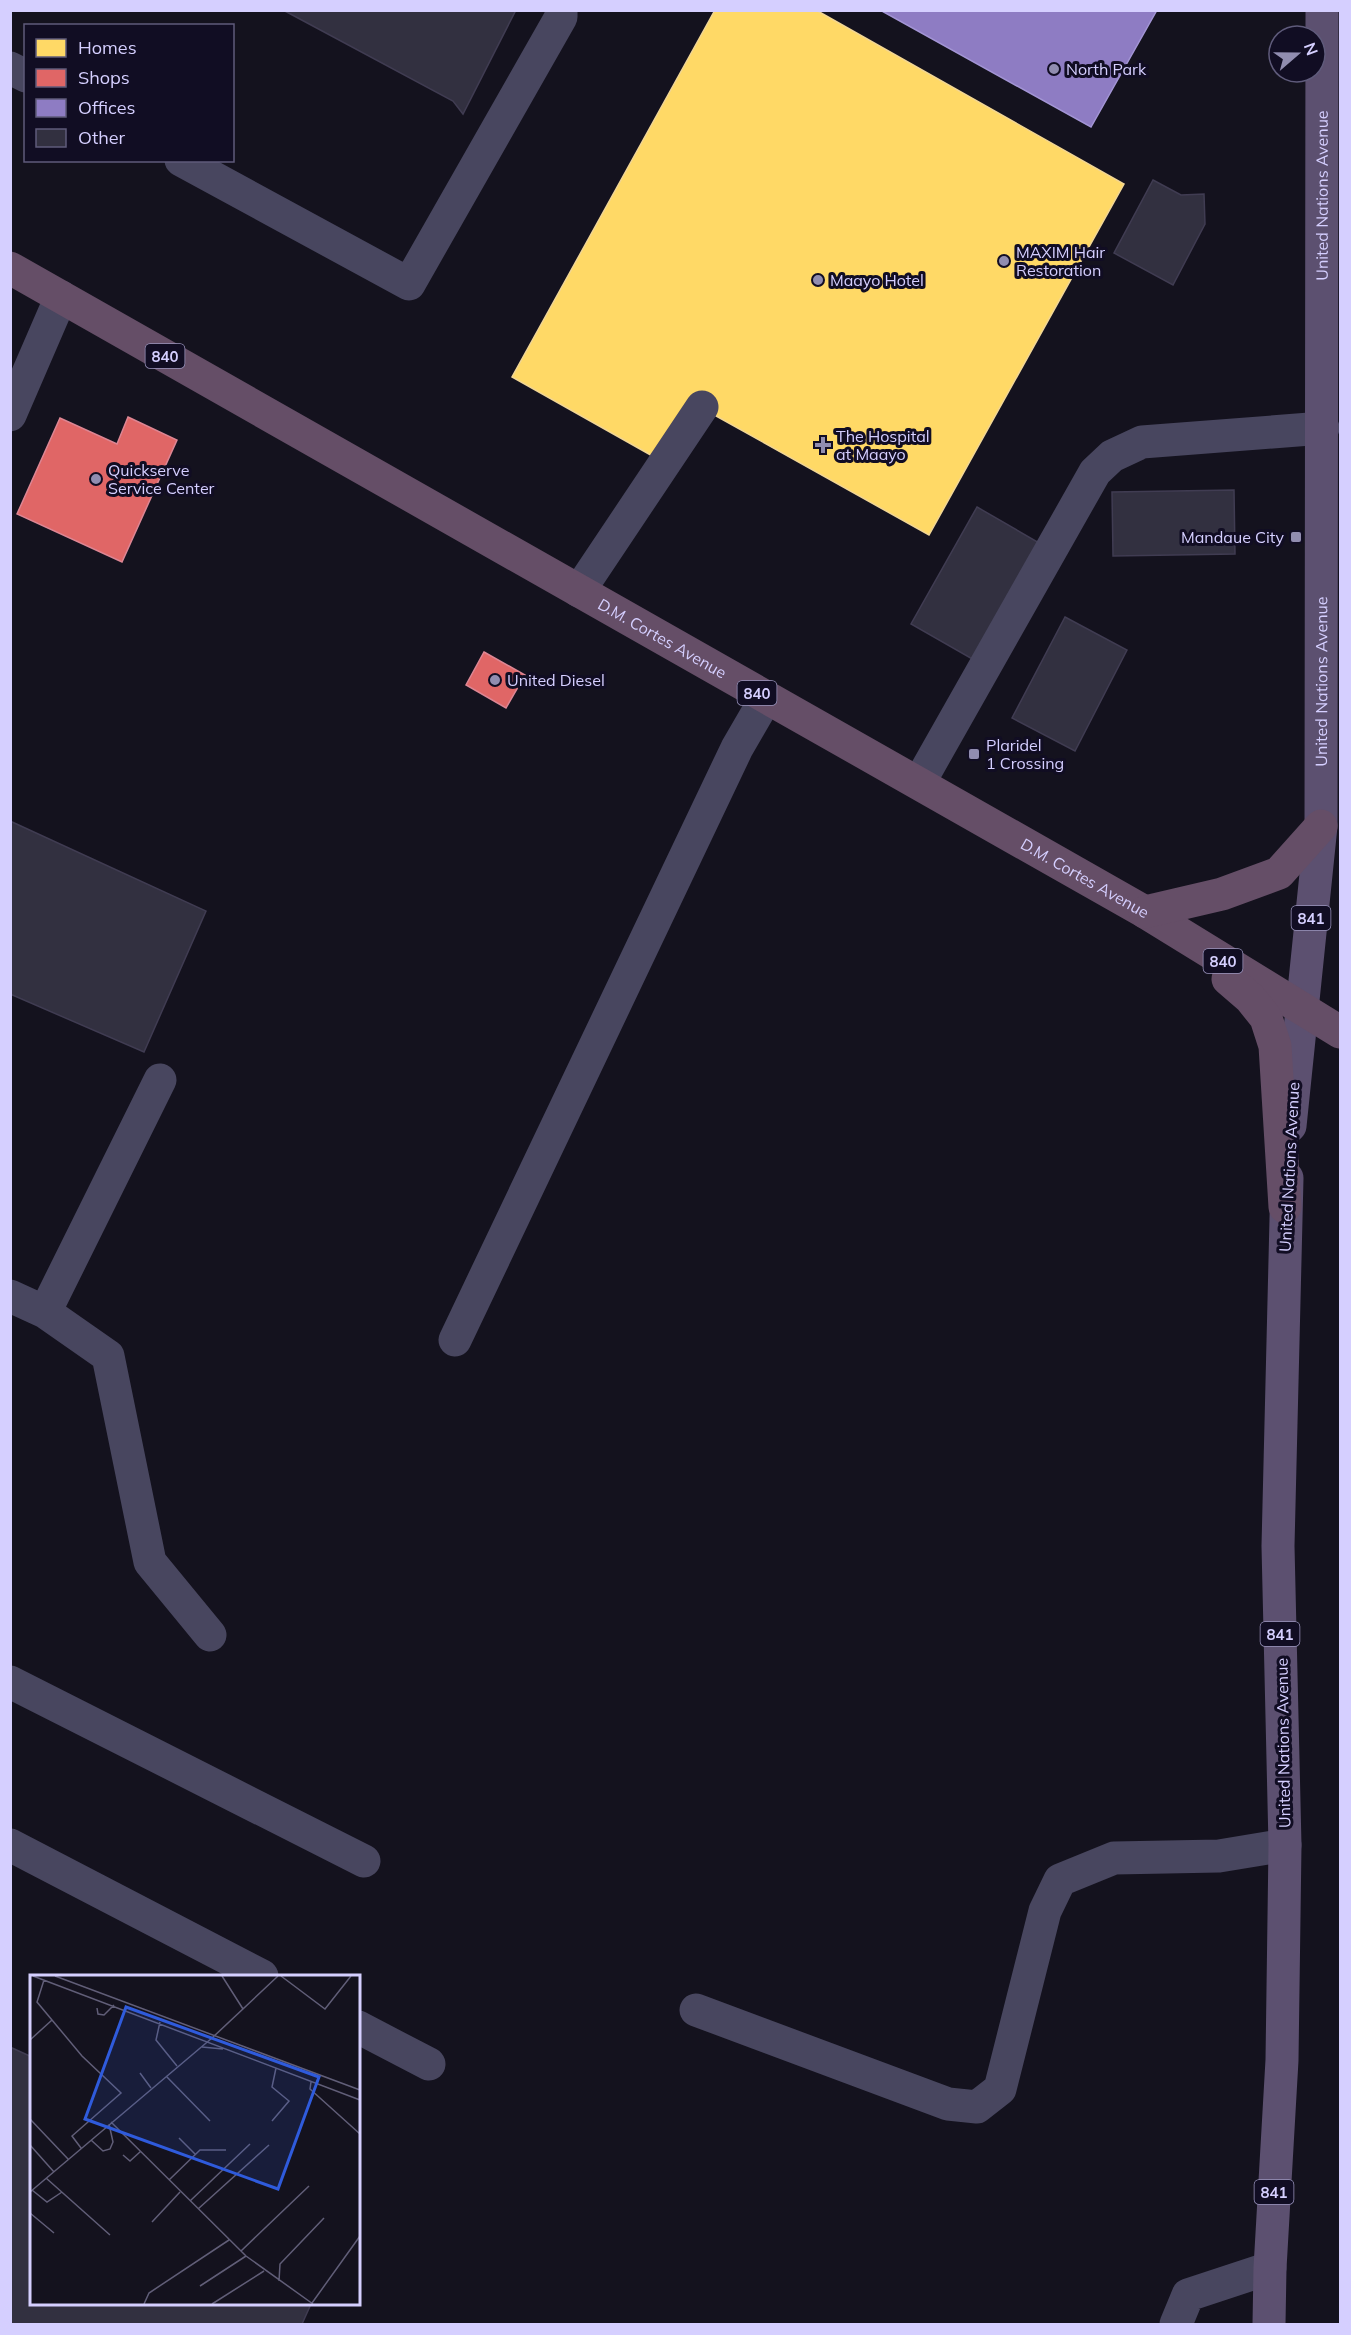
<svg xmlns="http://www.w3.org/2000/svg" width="1351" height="2335" viewBox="0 0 1351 2335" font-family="Mulish,sans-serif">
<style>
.homes{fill:#ffd966;stroke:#f2d694;stroke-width:1.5}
.shops{fill:#e06666;stroke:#dd8694;stroke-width:1.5}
.offices{fill:#8e7cc3;stroke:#a395d5;stroke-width:1.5}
.building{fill:#323040;stroke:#403c52;stroke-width:1.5}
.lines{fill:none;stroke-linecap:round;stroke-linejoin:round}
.minor{stroke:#48465f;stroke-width:33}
.major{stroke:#5c5070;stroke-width:33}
.highway{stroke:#654e67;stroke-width:33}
.poi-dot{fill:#918db0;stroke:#110d23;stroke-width:2}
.labels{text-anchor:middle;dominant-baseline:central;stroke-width:6;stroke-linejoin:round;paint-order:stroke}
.shield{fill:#110d23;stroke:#9a95bd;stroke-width:1.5}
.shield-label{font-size:15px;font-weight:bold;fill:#d5cfff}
.poi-label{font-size:16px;fill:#d5cfff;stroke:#110d23;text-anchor:start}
.street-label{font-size:16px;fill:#d5cfff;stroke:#110d23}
.inset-road{fill:none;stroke:#615e78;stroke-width:1.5}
.view{fill:#2f5bdc;fill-opacity:0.15;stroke:#2f5bdc;stroke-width:3}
.inset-edge{fill:none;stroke:#d5cfff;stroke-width:3}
</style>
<rect width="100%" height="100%" fill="#14121e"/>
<path class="homes" d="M715 10H816L1124 184 929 535 709 412 656 458 512 377Z"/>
<path class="shops" d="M128 417 177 440 122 562 17 514 60 418 117 444Z
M484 652 525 675 506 708 466 685Z"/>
<path class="offices" d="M880 10H1157L1091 127Z"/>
<path class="building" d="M283 10H516L463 114 453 101Z
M1153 180 1181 195 1204 194 1205 224 1173 285 1114 253Z
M1234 490 1235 554 1113 556 1112 492Z
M977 507 1041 544 974 660 911 624Z
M1065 617 1127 650 1075 751 1012 718Z
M10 821 206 911 144 1052 10 994Z
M10 2047 32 2057V2304H311L302 2324H10Z"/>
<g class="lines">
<path class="minor" d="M10 68 26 76
M181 160 409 284 561 17V10
M10 415 61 297
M579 591 702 407
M919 783 1095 472 1112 456 1142 442 1323 428
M10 1296 45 1312 108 1356 150 1562 210 1635
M45 1312 160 1080
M455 1340 737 748 766 698
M10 1682 364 1861
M10 1845 262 1976
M696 2010 948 2104 977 2107 1000 2089 1045 1911 1060 1880 1114 1858 1219 1856 1285 1845
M358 2027 429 2064
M1176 2324 1188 2295 1270 2268"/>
<g class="major">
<path id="s1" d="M1290 1126 1321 826 1322 10"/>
<path d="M1269 2324 1270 2268 1282 2060 1285 1845 1278 1546 1287 1178"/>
</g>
<g class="highway">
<path id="s2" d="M10 268 1145 912 1340 1032"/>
<path d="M1145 912 1222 894 1279 873 1321 826"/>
<path d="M1228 979 1250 998 1266 1018 1275 1046 1285 1207"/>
</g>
</g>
<g class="poi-dot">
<circle cx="1054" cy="69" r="6"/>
<circle cx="1004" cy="261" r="6"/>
<circle cx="818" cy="280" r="6"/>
<path d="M820 436h6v6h6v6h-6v6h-6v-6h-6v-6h6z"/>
<circle cx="96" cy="479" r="6"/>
<rect x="1290" y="531" width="12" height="12" rx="3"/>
<circle cx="495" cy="680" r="6"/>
<rect x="968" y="748" width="12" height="12" rx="3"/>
</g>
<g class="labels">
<g class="shield">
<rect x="145.5" y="344" width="39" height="24" rx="4.5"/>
<rect x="737.5" y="681" width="39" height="24" rx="4.5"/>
<rect x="1291.5" y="906" width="39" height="24" rx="4.5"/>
<rect x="1203.5" y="949" width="39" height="24" rx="4.5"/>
<rect x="1260.5" y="1622" width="39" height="24" rx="4.5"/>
<rect x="1254.5" y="2180" width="39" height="24" rx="4.5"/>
</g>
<g class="shield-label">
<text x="165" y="356">840</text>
<text x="757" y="693">840</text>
<text x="1311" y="918">841</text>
<text x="1223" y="961">840</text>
<text x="1280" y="1634">841</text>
<text x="1274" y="2192">841</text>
</g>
<g class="poi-label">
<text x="1066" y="69">North Park</text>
<text x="1016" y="252">MAXIM Hair<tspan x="1016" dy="18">Restoration</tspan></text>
<text x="830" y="280">Maayo Hotel</text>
<text x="836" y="436">The Hospital<tspan x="836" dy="18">at Maayo</tspan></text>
<text x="108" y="470">Quickserve<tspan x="108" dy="18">Service Center</tspan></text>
<text x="1284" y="537" text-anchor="end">Mandaue City</text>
<text x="507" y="680">United Diesel</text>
<text x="986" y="745">Plaridel<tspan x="986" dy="18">1 Crossing</tspan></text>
</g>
<g class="street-label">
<text stroke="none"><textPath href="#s1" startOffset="932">United Nations Avenue</textPath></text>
<text stroke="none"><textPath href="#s2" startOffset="750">D.M. Cortes Avenue</textPath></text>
<text stroke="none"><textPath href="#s1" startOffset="446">United Nations Avenue</textPath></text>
<text stroke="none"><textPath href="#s2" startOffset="1236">D.M. Cortes Avenue</textPath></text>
<text transform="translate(1289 1167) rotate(-87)">United Nations Avenue</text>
<text transform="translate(1283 1743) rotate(-91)">United Nations Avenue</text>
</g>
</g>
<g transform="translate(30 1975)">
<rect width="330" height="330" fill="#14121e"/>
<path class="inset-road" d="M3 1 330 125M25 1 330 115M192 1 213 34M251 1 295 34 321 1M14 5 7 27 52 81 91 118 42 161 51 173M67 33 68 39 74 40 84 30M130 47 126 65 147 91M0 65 22 45M172 72 193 74M110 98 121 113M136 101 180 146M281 107 280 114 330 159M0 144 38 184M242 146 259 126 242 112 246 93M81 147 216 281 283 329M149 163 165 179M61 165 73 176 80 174 83 167 79 149M0 170 24 197M93 180 100 186 111 176M16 203 80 260M139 205 170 175H196M2 215 17 227 32 217M0 217 182 63 248 1M160 226 220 169M168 234 239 170M0 238 24 258M122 247 150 217M211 276 279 211M249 306 250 289 294 243M170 311 216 281M282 328 330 261M114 329 119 318 199 265M182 329 234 296"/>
<path class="view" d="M96 32 289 102 248 214 55 144Z"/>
<rect width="330" height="330" class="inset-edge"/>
</g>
<rect width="1351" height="2335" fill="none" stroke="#d5cfff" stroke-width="24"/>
<rect x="24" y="24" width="210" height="138" fill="#110d23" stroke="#5f5b7b" stroke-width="1.5"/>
<rect x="36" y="39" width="30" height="18" fill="#ffd966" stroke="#5f5b7b" stroke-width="1.5"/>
<text x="78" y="54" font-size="18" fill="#d5cfff">Homes</text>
<rect x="36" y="69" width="30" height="18" fill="#e06666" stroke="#5f5b7b" stroke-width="1.5"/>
<text x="78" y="84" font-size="18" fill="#d5cfff">Shops</text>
<rect x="36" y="99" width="30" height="18" fill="#8e7cc3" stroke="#5f5b7b" stroke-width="1.5"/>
<text x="78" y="114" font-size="18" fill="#d5cfff">Offices</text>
<rect x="36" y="129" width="30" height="18" fill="#323040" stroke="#5f5b7b" stroke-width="1.5"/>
<text x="78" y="144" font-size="18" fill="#d5cfff">Other</text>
<g transform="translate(1297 54) rotate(70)"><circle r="28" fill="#110d23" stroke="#5f5b7b" stroke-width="1.5"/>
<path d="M0-4.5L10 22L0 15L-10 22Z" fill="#918db0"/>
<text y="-9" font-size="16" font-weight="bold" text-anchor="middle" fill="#d5cfff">N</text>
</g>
</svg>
